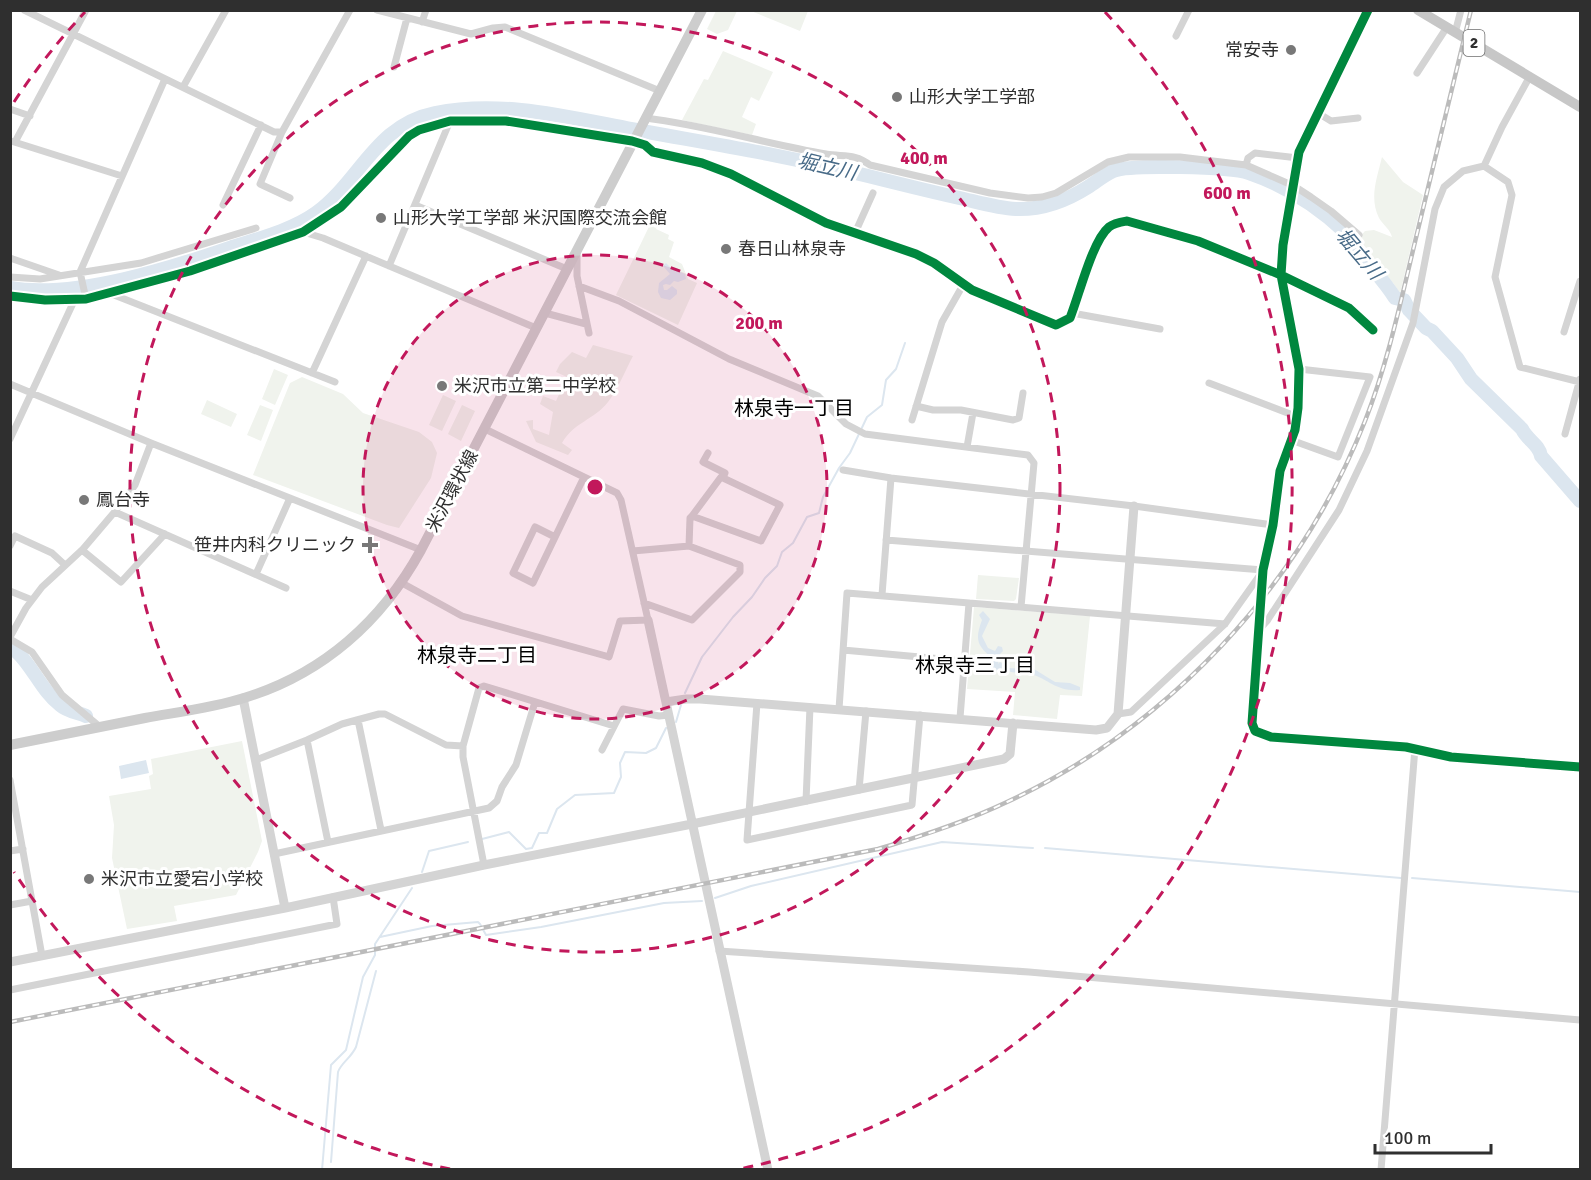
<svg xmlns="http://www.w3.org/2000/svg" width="1591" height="1180" viewBox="0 0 1591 1180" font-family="Signika,'Noto Sans JP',sans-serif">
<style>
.green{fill:#f0f3ed}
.water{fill:#dce6ef}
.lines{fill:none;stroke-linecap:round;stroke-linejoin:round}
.stream{stroke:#dce6ef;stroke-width:2}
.river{stroke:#dce6ef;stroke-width:14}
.minor{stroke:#d4d4d4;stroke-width:7}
.tertiary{stroke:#d4d4d4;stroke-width:9}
.secondary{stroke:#cdcdcd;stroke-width:10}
.primary{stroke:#c7c7c7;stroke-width:10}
.rail-casing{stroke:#bbb;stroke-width:4.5}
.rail{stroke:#fff;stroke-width:2;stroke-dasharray:7;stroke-linecap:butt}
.cycleway-casing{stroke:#fff;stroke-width:13}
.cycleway{stroke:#00873e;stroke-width:9}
.ring{fill:none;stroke:#c2185b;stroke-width:3;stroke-dasharray:10 8}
.poi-dot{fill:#787878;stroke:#fff;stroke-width:2}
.labels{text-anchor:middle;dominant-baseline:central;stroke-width:6;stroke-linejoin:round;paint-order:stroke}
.shield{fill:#fff;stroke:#6d6d6d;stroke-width:1.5}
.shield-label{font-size:16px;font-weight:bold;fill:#2f2f2f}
.poi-label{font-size:18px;fill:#2f2f2f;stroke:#fff;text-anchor:start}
.street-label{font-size:18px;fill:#2f2f2f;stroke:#fff}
.water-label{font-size:20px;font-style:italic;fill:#476a87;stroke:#fff}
.neighbourhood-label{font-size:20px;fill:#000;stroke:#fff}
.centre{fill:#c2185b;stroke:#fff;stroke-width:3}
.ring-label{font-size:18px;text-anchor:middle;font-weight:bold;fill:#c2185b;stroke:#fff;stroke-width:6;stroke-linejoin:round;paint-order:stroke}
</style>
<rect width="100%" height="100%" fill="#fff"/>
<path class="green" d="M716 11H737L728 30 717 34 707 29Z
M751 11 808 10V11L800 31Z
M723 51 773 72 759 101 751 97 742 117 756 124 752 135 682 120 704 79 708 80Z
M1382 157 1403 182 1423 195 1400 294C1390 272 1364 261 1359 238L1365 231 1374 230 1392 237C1390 229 1383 225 1379 218 1369 198 1377 178 1382 157Z
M659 206 665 209 656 229 669 235 668 239 674 242 669 257 682 264 688 279 697 283 678 325 616 295Z
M593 345 633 356C625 371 618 389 608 402 594 420 574 422 562 443L572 450 568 455 536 442 526 421 533 420V429L549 435 553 412 540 404 543 396 556 401 567 377 556 372 560 364 572 352 586 358Z
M274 369 288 375 275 405 262 399Z
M302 377 343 394 363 413 419 432 432 442 437 453 431 478 399 528 387 525 253 475 290 383Z
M443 395 456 401 442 431 429 425Z
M207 400 237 414 231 427 201 414Z
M260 405 273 410 261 441 247 435Z
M462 405 475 411 461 441 448 434Z
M978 575 1019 578 1016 599 1014 601 976 599Z
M974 607 1090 616 1082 696 1060 695 1057 719 1013 715 1015 692 967 689Z
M242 741 262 841 258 852 236 895 174 906 177 921 127 929 112 858 114 825 109 796 151 789 149 776 153 774 151 759Z"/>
<path class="water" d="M666 263 671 268 685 274 686 279 678 282 674 281 670 285 666 284 663 285 664 290H667L672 286 677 290V294L670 300 661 298 658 292 659 283 670 274 663 266Z
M983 611 990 619 982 636 988 648 995 651 998 646 1002 647 1003 651 1000 654 998 664 1000 662 1003 664V667L1007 668 1034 669 1055 682 1070 683 1080 687V690C1057 692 1050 680 1031 674 1022 671 1013 675 1004 669L991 672 993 659C978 646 974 641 982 620L979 615Z
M146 760 149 773 121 779 119 766Z"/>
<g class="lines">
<path class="stream" d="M685 693 702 657 733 617 752 597 765 578 777 566 782 552 793 543 807 517 819 513 823 497 839 468 850 453 867 417 882 405 886 380 896 369 905 343
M676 722 681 705
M482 839 509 832 526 849 532 848 539 833H547L557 809 575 795 614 793 621 777 620 763 625 752 646 753 656 748 666 728
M1045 848 1401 878
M422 872 429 851 468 842
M1412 878 1580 892
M715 898 751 886 942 842 1033 848
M380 937 432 926 478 922 480 924 486 935 541 927 664 903 702 901
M331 1162 338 1072C341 1063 351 1058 356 1047L376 971
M322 1170 331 1065 346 1050 363 977 375 955V944L412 888"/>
<path class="river" d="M10 288C75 299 171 268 232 247 261 238 292 230 316 213 361 180 375 125 435 113 508 98 582 121 653 133 725 146 797 158 868 176 900 184 932 192 964 199 981 203 999 208 1016 209 1042 210 1066 201 1088 187 1096 182 1104 175 1113 171 1129 164 1231 167 1249 173 1284 185 1317 206 1345 232 1353 240 1359 253 1367 262 1377 274 1387 285 1395 298L1404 300 1409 310 1426 328 1432 331 1457 358 1471 379 1522 429C1527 440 1539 444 1541 456L1580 501
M10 647C30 659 40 690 60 705 68 712 77 712 86 716"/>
<path class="minor" d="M24 10 274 132H282L350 10
M377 10 471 34 493 28 505 27 660 91
M1368 10 1299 152 1283 245 1281 275 1299 369 1298 408 1295 430 1280 471 1273 525 1263 570 1252 723 1255 731 1271 737 1406 747 1451 757 1580 767
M422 22 426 10
M1455 33 1461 10
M1176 36 1189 10
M394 67 407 18
M1417 73 1447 27
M183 87 226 10
M10 109 30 116
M1318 113 1331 121 1358 118
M645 118C706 125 766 144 826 154 843 157 855 153 870 165L990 193 1028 198 1042 197 1056 193 1108 162 1129 157H1180L1246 165 1294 186 1311 197 1331 211 1359 235
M282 132 260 184 290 198
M11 141 122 176
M15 142 86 10
M1246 165 1248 158 1255 153 1298 158
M1484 166 1502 127 1530 76
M223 205 261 125
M415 205 567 269
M303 232 323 238 536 328
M855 233 873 193
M577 253V276L589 333
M10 258 59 275
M389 266 450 121
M10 277 40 279 141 263 256 228
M579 286 619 301 729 359 818 396 846 424 865 434 1028 455 1034 463 1021 607
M109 293 335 382
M10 296 45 300 86 299 190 271 303 232 341 207 409 136 419 130 450 121H506L632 141 645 145 653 152 702 163 731 174 826 223 916 254 934 263 972 290 1056 325 1070 318C1079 296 1092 241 1109 227 1114 223 1121 222 1127 221L1198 241 1281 275 1349 308 1373 330
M86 299 80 272 165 79
M545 313 586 324
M1072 313 1160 329
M1564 332 1580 281
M312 373 366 256
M1209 383 1298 417
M10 384 151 443 421 550
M916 406 933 410H961L1013 420 1019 418 1023 393
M912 420 942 322 963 285
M1565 434 1580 379
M10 439 74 301
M1291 440 1338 457 1370 377 1299 369
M967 447 973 413
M708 453 703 462 725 473 723 478
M843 470 891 478 1134 506 1273 525
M115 512 286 588
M555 537 535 527 513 573 533 583 584 477
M886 540 1263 570
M10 546 15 536 52 553 65 565
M82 550 121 582 165 534
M633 551 689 546 690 518 692 516 721 477 780 505 761 541 692 516
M256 574 290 498
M402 583 462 616 606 656 609 657 620 621 648 620 621 500 617 493 485 429
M10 591 32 600
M882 595 891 478
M644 603 692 620 740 572V565L689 546
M1259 630 1267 621 1339 510 1367 451 1413 323 1435 209 1444 187 1463 171 1484 166 1508 182 1512 195 1495 277 1520 367 1580 382
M10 637 26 608 42 587 83 549 123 502 135 485 151 443
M10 639 32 652 62 695 100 727
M843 650 964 661
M757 703 747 840 912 805 920 715
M839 709 847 593 1225 624
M1118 714 1131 712 1225 624 1262 572
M960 718 969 603
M358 720 381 830
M307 740 328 842
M602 750 623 709 659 716 669 715
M256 760 307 740 342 724 379 714H385L446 745 463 746
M10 780 42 956
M859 790 866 711
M806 801 810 707
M10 851 23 849
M274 854 489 808 497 801 502 787 516 765 535 702
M484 865 463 757V746L479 688 484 686 614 726
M10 905 32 901
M719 951 1029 972 1580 1020
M10 990 337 924 333 897
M1381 1170 1415 748"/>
<path class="tertiary" d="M648 620 768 1170
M243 698 285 908
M666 702 686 699H700L1096 730 1107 728 1118 714 1134 506
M10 962 285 908 484 865 692 824 1004 759 1010 754 1013 723"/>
<path class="secondary" d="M10 745C55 736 100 727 145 718 178 712 212 708 244 698 323 674 382 621 421 550L702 10"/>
<path class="primary" d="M1418 10 1580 107"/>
<defs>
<path id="rail" d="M10 1022 878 849C922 836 965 822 1007 802 1168 727 1300 586 1365 421 1387 365 1400 305 1414 246 1433 168 1452 89 1471 10"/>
</defs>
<use href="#rail" class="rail-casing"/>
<use href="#rail" class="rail"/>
<defs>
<path id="cycleway" d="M1368 10 1299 152 1283 245 1281 275 1299 369 1298 408 1295 430 1280 471 1273 525 1263 570 1252 723 1255 731 1271 737 1406 747 1451 757 1580 767
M10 296 45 300 86 299 190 271 303 232 341 207 409 136 419 130 450 121H506L632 141 645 145 653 152 702 163 731 174 826 223 916 254 934 263 972 290 1056 325 1070 318C1079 296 1092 241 1109 227 1114 223 1121 222 1127 221L1198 241 1281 275 1349 308 1373 330"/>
</defs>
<use href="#cycleway" class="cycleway-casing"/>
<use href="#cycleway" class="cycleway"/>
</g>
<circle cx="595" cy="487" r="232" fill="#c2185b" fill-opacity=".12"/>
<g class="ring">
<circle cx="595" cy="487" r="232"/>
<circle cx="595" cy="487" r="465"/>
<path d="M450 1169A697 697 0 0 1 14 872M14 102A697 697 0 0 1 85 12M1105 12A697 697 0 0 1 740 1169"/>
</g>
<g class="poi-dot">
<circle cx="1291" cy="50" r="6"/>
<circle cx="897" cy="97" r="6"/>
<circle cx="381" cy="218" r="6"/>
<circle cx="726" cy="249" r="6"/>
<circle cx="442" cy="386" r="6"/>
<circle cx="84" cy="500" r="6"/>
<path d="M367 536h6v6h6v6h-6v6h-6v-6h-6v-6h6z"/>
<circle cx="89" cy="879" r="6"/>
</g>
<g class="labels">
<rect class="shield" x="1463.5" y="30" width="21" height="26" rx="4.5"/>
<g class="shield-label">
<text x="1474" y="43">2</text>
</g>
<g class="poi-label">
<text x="1279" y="50" text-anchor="end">常安寺</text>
<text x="909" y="97">山形大学工学部</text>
<text x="393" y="218">山形大学工学部 米沢国際交流会館</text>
<text x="738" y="249">春日山林泉寺</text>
<text x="454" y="386">米沢市立第二中学校</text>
<text x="96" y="500">鳳台寺</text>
<text x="356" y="545" text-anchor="end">笹井内科クリニック</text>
<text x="101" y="879">米沢市立愛宕小学校</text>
</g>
<g class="street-label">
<text transform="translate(452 491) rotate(-62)">米沢環状線</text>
</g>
<g class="water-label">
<text transform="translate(827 167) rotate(13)">堀立川</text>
<text transform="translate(1359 254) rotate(50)">堀立川</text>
</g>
<g class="neighbourhood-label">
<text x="794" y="408">林泉寺一丁目</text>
<text x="477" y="655">林泉寺二丁目</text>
<text x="975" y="665">林泉寺三丁目</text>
</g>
</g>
<circle cx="595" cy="487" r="9" class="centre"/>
<g class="ring-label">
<text x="924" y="164">400 m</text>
<text x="1227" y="199">600 m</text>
<text x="759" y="329">200 m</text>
</g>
<rect width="1591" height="1180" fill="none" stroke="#2f2f2f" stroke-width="24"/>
<path d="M1375 1144v9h116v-9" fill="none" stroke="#2f2f2f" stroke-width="3"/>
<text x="1384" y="1144" font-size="18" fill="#2f2f2f" stroke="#ffffff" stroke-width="4.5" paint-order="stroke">100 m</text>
</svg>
